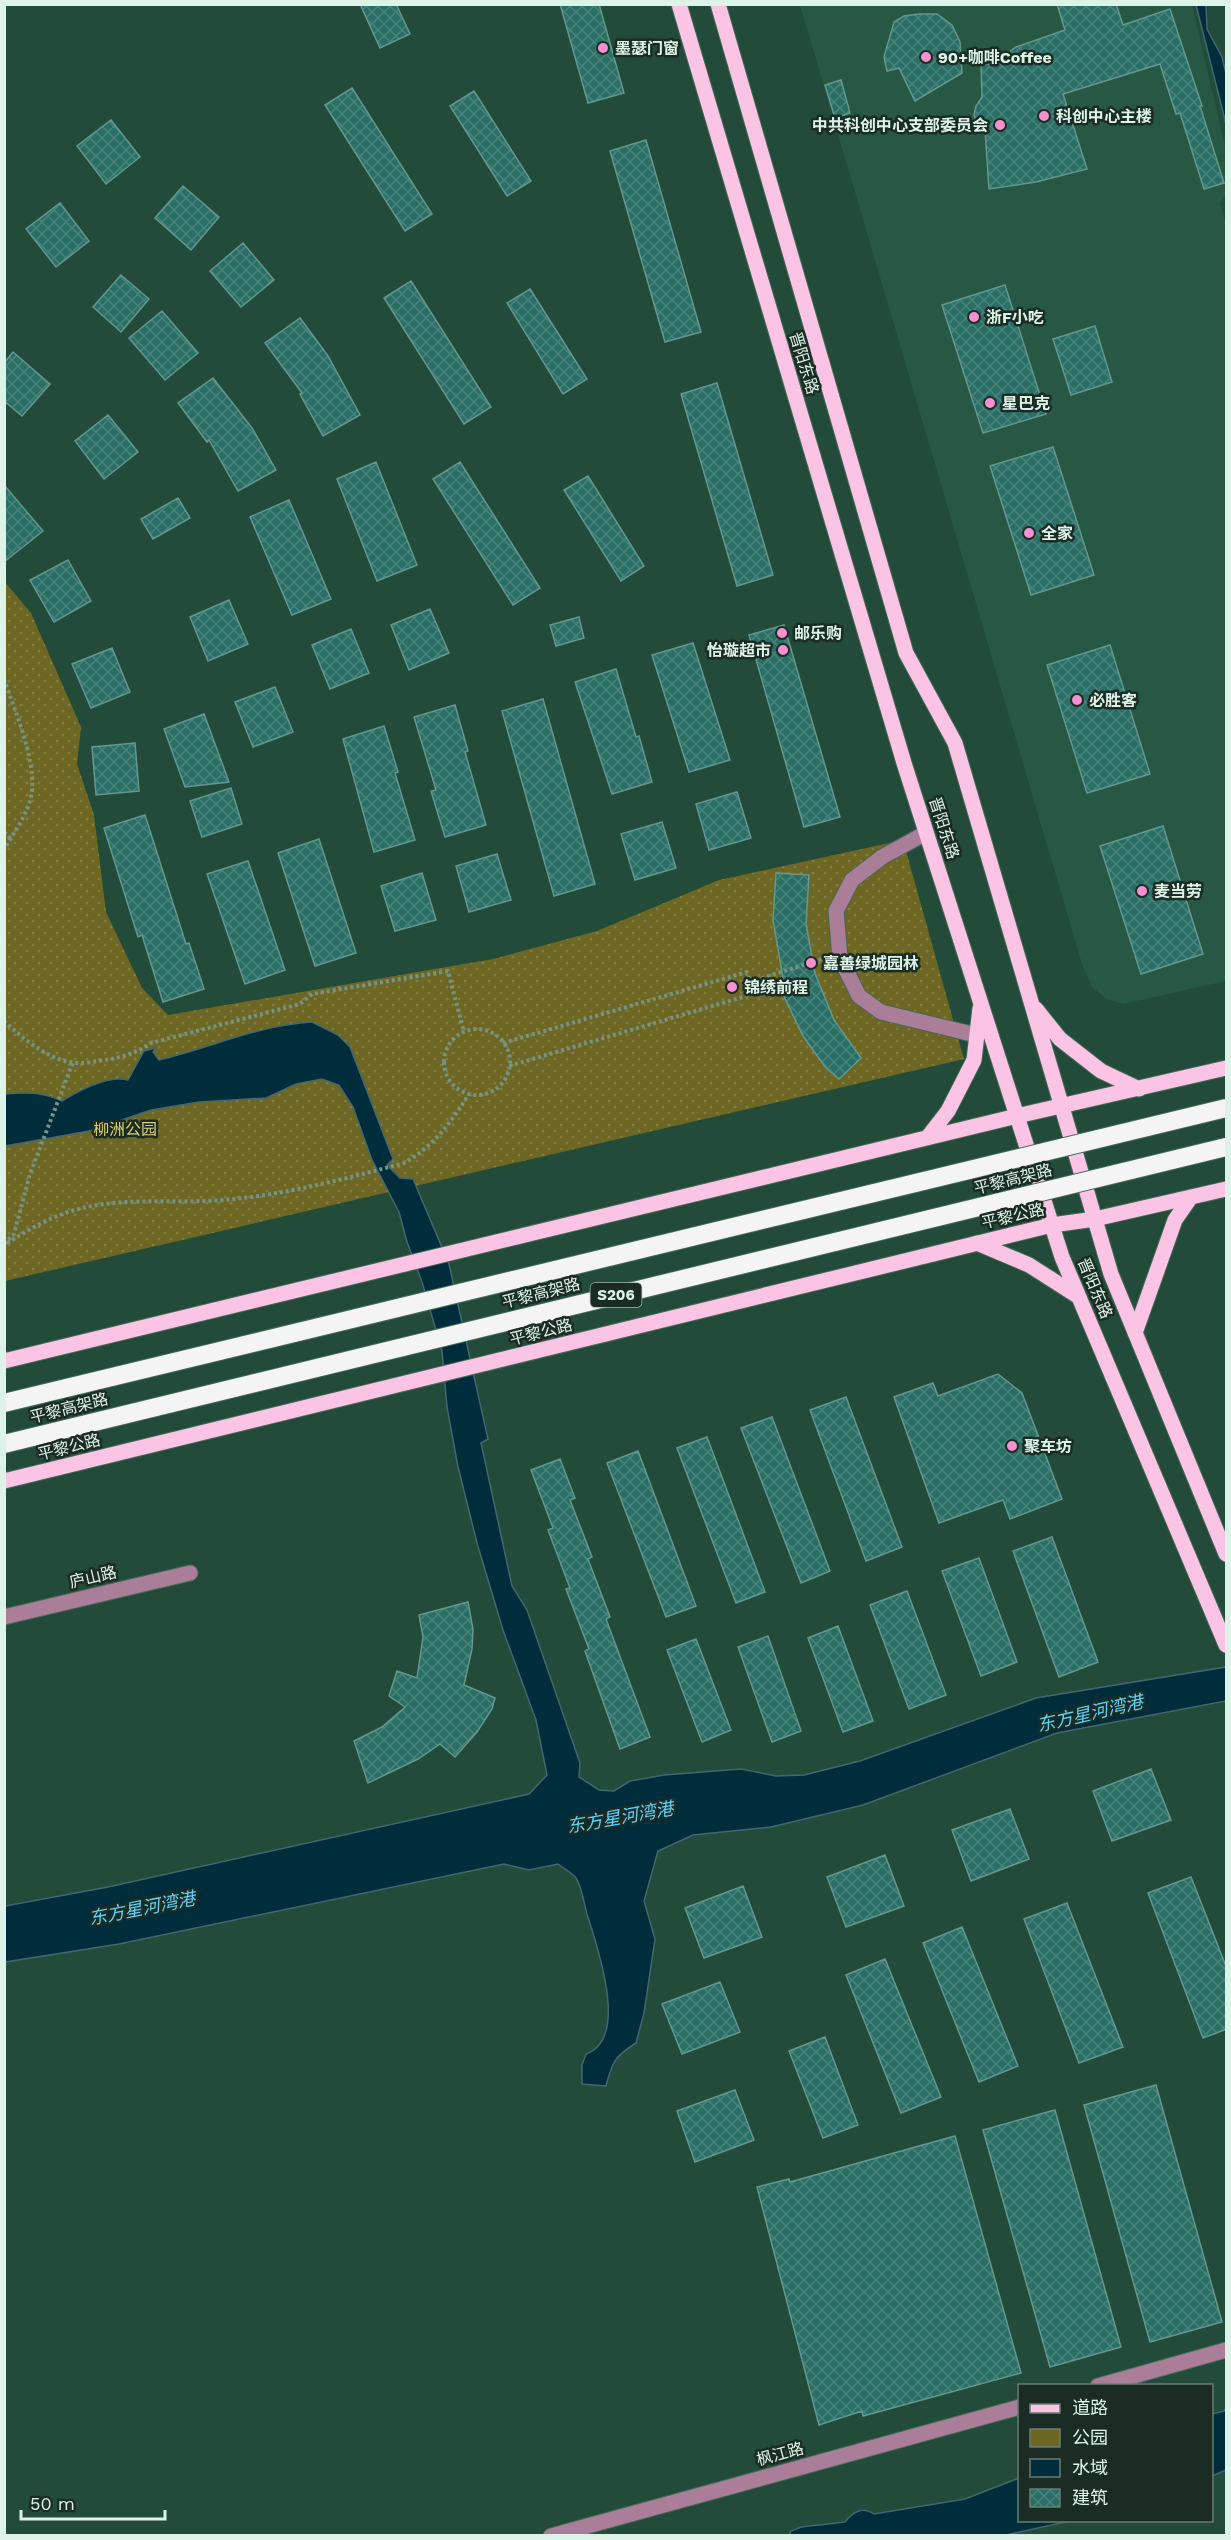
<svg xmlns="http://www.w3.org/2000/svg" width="1231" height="2540" viewBox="0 0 1231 2540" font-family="'Work Sans','Noto Sans SC',sans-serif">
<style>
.built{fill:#275843}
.green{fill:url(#green-dots)}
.water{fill:#002d3b;stroke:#42686f;stroke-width:1.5}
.building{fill:url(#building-cross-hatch);stroke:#64978f;stroke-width:1.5}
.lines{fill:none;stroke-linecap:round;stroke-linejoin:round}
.minor-casing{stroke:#446958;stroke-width:17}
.major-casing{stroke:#446958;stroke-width:17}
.path{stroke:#749485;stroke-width:4;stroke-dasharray:3 3;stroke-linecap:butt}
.minor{stroke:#aa7d98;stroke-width:15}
.major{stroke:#fcc4e4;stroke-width:15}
.highway-bridge-casing{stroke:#446958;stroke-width:20;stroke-linecap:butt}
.highway-bridge{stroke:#f4f4f4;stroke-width:18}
.poi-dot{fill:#f690d0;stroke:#1b2c24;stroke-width:2}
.labels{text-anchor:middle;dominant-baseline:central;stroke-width:5;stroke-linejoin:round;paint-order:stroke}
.shield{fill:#1b2c24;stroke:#a3b7ac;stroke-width:1.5}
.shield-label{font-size:15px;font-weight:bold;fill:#ddf3e7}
.poi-label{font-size:16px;font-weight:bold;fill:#ddf3e7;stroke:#1b2c24;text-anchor:start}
.street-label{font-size:16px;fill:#ddf3e7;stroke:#1b2c24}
.park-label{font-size:16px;fill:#dcd170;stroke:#1b2c24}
.water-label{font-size:18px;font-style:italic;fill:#5dd4fc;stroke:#1b2c24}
</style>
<defs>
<pattern id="green-dots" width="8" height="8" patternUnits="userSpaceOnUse" patternTransform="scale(1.5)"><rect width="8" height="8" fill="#6e6723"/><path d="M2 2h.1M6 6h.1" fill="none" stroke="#827d43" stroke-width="1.8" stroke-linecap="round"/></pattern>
<pattern id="building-cross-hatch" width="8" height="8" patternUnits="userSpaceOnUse" patternTransform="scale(1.5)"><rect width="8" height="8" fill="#296f66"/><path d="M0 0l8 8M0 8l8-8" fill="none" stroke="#48847c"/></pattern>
</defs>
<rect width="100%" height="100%" fill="#224b39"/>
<path class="built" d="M800 5H1192L1226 150V196L1220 202 1226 223V981L1123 1004 1107 999 1092 987 1082 964Z"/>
<path class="green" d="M4 581 31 613 81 727 77 764 94 815 106 912 142 988 168 1015 493 959 597 931 719 880 903 840 964 1059 5 1281Z"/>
<path class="water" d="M1196 5H1206L1207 29 1222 57 1226 74V124Z
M312 1022 338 1035 350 1047 393 1159 387 1165 400 1178 413 1179 449 1264 488 1439 481 1443 512 1586 527 1610 580 1763 579 1777 599 1790 614 1791 630 1781 664 1775 741 1769 776 1776 804 1775 860 1761 1036 1698 1226 1667V1701L1057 1733 863 1805 771 1827 693 1835 658 1851 644 1901 655 1939 644 2013 636 2043C615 2056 612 2062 606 2086L582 2084V2065L586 2054C630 2039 597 1946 587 1914 584 1904 582 1887 576 1878 573 1873 563 1868 558 1864L529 1870 504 1864 119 1944 5 1962V1906L108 1887 529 1794 547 1775 536 1720 503 1630 477 1543 458 1467 447 1407 442 1351 422 1282 407 1242 399 1212 372 1160 353 1107 339 1085 322 1079 296 1084 266 1098 199 1102 151 1110 89 1131 5 1146V1094C26 1092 42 1092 62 1101 80 1090 108 1075 128 1080L144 1051 156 1048 153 1052 159 1060C210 1048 259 1025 312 1022Z
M1226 2407V2470L1212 2476V2414L1224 2411Z
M1019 2478 1020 2520 1070 2521 1006 2535H789L791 2531 801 2527 845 2522C853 2512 862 2506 874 2514L965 2499Z"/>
<path class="building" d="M360 4H396L410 34 380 48Z
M560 4H599L624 93 588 103Z
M1057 4H1116L1123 25 1170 9 1202 106H1200L1224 183 1204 189 1180 113 1176 114 1160 64 1063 94 1087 169 1036 182 989 189 985 130 976 123 974 115 976 106 982 97 981 64H993L1016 47 1065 30Z
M920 14H937L952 25 960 42 962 73 915 101 899 68 887 71 884 57 894 22 904 16Z
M841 80 850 113 835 118 825 85Z
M352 88 432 214 405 231 325 105Z
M474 91 531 181 507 196 450 106Z
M111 120 140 157 106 184 77 146Z
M646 140 701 332 665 342 610 151Z
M183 186 219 217 191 250 155 218Z
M60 203 89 241 56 267 26 229Z
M243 243 274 280 241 307 210 271Z
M121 275 149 299 121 332 93 307Z
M411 281 491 407 464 424 384 298Z
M1005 285 1046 414 983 433 942 305Z
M530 289 587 379 563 394 507 303Z
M162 311 198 353 165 380 129 338Z
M300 318 328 356 360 415 323 436 300 394 302 393 265 343Z
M1095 326 1112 382 1071 395 1053 339Z
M13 352 50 384 22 416 4 401V363Z
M213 378 252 428 276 470 238 491 209 440 207 442 178 403Z
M717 383 773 575 737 586 681 394Z
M108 415 138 452 104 479 75 441Z
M1053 447 1094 575 1031 595 990 466Z
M376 462 417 565 377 581 337 479Z
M460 462 540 588 513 605 433 479Z
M588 476 644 566 621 581 564 490Z
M4 485 43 531 4 562Z
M178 498 190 518 153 539 141 519Z
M289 500 331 599 292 615 250 517Z
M68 560 91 601 54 622 30 580Z
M229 600 248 644 208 661 190 617Z
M430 609 449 653 409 670 391 625Z
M579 617 584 638 556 646 550 625Z
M784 625 840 817 804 827 749 635Z
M351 629 369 673 330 689 312 645Z
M693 643 730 760 689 772 652 655Z
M1110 645 1150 774 1087 793 1047 665Z
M112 648 130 692 91 708 72 664Z
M616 669 636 737 639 736 652 782 612 794 575 682Z
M275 687 293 732 253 747 235 702Z
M543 699 595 884 554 896 502 711Z
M455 705 468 751 465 752 486 825 445 837 431 791 436 790 414 717Z
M204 714 229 782 185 787 164 729Z
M384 726 398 772 395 773 415 840 374 852 343 739Z
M135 743 139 791 96 795 92 747Z
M231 788 242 824 202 837 190 801Z
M737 792 751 838 709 850 696 804Z
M145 815 186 944 189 943 204 989 163 1002 142 935 138 937 104 828Z
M662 822 676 868 635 880 621 834Z
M1163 826 1203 954 1141 974 1100 846Z
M319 839 356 953 315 966 278 853Z
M497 854 511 900 469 912 456 866Z
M248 861 285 970 245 984 207 874Z
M422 873 436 920 395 931 381 886Z
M776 873 809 875 806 924 815 973 834 1020 861 1058 839 1079 826 1068 803 1036 779 986 784 984 773 920Z
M998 1374 1022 1393 1062 1499 1010 1519 1003 1500 939 1523 894 1397 933 1383 938 1396Z
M846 1397 902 1547 866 1561 810 1410Z
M772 1417 830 1571 801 1583 741 1428Z
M707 1437 765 1592 736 1603 677 1448Z
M638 1451 696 1606 666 1617 607 1463Z
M560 1459 575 1498 570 1500 592 1557 588 1559 610 1617 606 1619 650 1737 620 1749 585 1651 589 1649 566 1589 570 1588 548 1530 553 1528 531 1470Z
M1052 1537 1098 1662 1059 1677 1013 1551Z
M979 1558 1017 1662 981 1676 942 1571Z
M907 1591 946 1695 909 1709 870 1605Z
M468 1602 473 1629 472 1649 464 1685 495 1698 492 1709 477 1732 455 1757 440 1744 418 1759 368 1783 354 1741 382 1727 405 1707 389 1696 397 1671 417 1678 423 1637 419 1615Z
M838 1626 873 1721 843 1732 808 1638Z
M768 1636 801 1731 772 1742 738 1647Z
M696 1639 731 1730 702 1742 667 1650Z
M1151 1769 1171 1820 1112 1841 1093 1791Z
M1010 1809 1029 1859 971 1881 952 1830Z
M885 1855 904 1906 846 1927 827 1877Z
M1191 1877 1227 1969V2029L1203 2038 1148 1893Z
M743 1886 762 1937 704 1958 685 1908Z
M1067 1903 1123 2047 1079 2063 1024 1919Z
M962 1927 1018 2066 979 2082 923 1943Z
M885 1959 941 2097 901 2113 846 1975Z
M720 1982 740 2032 682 2054 662 2004Z
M825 2037 858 2125 823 2138 789 2051Z
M1156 2085 1222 2322 1150 2342 1084 2105Z
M735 2090 754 2140 695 2162 677 2111Z
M1055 2110 1121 2347 1050 2367 983 2130Z
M955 2136 1021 2373 863 2416 862 2411 819 2425 757 2187 789 2179 790 2182Z"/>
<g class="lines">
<defs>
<path id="minor" d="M926 833 882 857 852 880 836 911 840 958 859 996 881 1012 976 1035
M4 1617 190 1573
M1098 2386 1226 2350
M551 2536 1020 2407"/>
<path id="major" d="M679 4 904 763 1062 1257 1226 1645
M718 4 906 653 955 743 1111 1274 1226 1554
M1036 1009 1060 1039 1101 1071 1139 1089
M927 1138 948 1111 974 1060 980 1008
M977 1243 1029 1265 1079 1297
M1135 1333 1175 1220 1191 1197
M4 1361 1017 1116 1226 1068
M4 1481 1052 1225 1095 1219 1226 1189"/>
</defs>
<use href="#minor" class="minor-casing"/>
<use href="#major" class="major-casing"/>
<path class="path" d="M4 679C15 711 35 757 32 791 30 811 14 832 4 850
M4 832 11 839
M750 982 825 958
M4 1021C25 1040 51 1063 81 1063 88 1063 96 1061 104 1060 122 1058 136 1053 151 1043L300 1004 312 994 448 971 464 1032
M444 1062a33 33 0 1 1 66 0a33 33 0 1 1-66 0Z
M503 1043 747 972 753 994 509 1066
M7 1243C24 1233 41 1222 60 1215 110 1195 170 1204 224 1200 284 1195 345 1179 404 1163 433 1147 452 1121 469 1094
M4 1244 14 1234 30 1174 73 1062"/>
<use href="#minor" class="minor"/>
<use href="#major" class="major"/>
<defs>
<path id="highway-bridge" d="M4 1403 1226 1108
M4 1444 1226 1147"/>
</defs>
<use href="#highway-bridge" class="highway-bridge-casing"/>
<use href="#highway-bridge" class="highway-bridge"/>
</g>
<g class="poi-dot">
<circle cx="603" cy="48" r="6"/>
<circle cx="926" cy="57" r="6"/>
<circle cx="1044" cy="116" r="6"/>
<circle cx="1000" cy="125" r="6"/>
<circle cx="974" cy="317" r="6"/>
<circle cx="990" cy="403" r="6"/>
<circle cx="1029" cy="533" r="6"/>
<circle cx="782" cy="633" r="6"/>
<circle cx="783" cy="650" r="6"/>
<circle cx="1077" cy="700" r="6"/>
<circle cx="1142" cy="891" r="6"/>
<circle cx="811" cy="963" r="6"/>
<circle cx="732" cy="987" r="6"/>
<circle cx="1012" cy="1446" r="6"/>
</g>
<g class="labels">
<rect class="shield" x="590.5" y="1283" width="51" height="24" rx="4.5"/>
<g class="shield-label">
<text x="616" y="1295">S206</text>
</g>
<g class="poi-label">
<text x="615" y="48">墨瑟门窗</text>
<text x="938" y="57">90+咖啡Coffee</text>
<text x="1056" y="116">科创中心主楼</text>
<text x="988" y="125" text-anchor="end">中共科创中心支部委员会</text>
<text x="986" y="317">浙F小吃</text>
<text x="1002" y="403">星巴克</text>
<text x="1041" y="533">全家</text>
<text x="794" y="633">邮乐购</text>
<text x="771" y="650" text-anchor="end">怡璇超市</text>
<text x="1089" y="700">必胜客</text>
<text x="1154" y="891">麦当劳</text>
<text x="823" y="963">嘉善绿城园林</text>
<text x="744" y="987">锦绣前程</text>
<text x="1024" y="1446">聚车坊</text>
</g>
<g class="street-label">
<text transform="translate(804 363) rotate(73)">晋阳东路</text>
<text transform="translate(944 828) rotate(72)">晋阳东路</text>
<text transform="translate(1013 1179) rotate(-14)">平黎高架路</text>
<text transform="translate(1013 1216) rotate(-13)">平黎公路</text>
<text transform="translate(1095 1288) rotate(67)">晋阳东路</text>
<text transform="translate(541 1293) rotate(-14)">平黎高架路</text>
<text transform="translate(541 1332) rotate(-14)">平黎公路</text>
<text transform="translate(69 1408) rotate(-14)">平黎高架路</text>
<text transform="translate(69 1447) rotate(-14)">平黎公路</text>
<text transform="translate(93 1577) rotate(-13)">庐山路</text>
<text transform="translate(780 2454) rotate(-15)">枫江路</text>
</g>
<g class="park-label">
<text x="125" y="1129">柳洲公园</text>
</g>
<g class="water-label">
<text transform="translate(1090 1713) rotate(-13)">东方星河湾港</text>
<text transform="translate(620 1817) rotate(-10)">东方星河湾港</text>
<text transform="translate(142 1908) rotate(-11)">东方星河湾港</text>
</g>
</g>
<rect width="1231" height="2540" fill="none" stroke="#ddf3e7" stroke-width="12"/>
<rect x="1018" y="2384" width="195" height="138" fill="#1b2c24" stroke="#697c72" stroke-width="1.5"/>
<rect x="1030" y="2404" width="30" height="9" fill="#fcc4e4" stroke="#697c72" stroke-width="1.5"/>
<text x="1072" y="2414" font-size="18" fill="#ddf3e7">道路</text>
<rect x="1030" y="2429" width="30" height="18" fill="#6e6723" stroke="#697c72" stroke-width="1.5"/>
<text x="1072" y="2444" font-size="18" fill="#ddf3e7">公园</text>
<rect x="1030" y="2459" width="30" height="18" fill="#002d3b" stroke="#697c72" stroke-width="1.5"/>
<text x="1072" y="2474" font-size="18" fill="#ddf3e7">水域</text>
<rect x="1030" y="2489" width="30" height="18" fill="url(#building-cross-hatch)" stroke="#697c72" stroke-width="1.5"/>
<text x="1072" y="2504" font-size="18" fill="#ddf3e7">建筑</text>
<path d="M21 2510v9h144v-9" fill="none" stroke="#ddf3e7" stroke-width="3"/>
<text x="30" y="2510" font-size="18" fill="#ddf3e7" stroke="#1b2c24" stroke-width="4.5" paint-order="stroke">50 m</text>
</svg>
